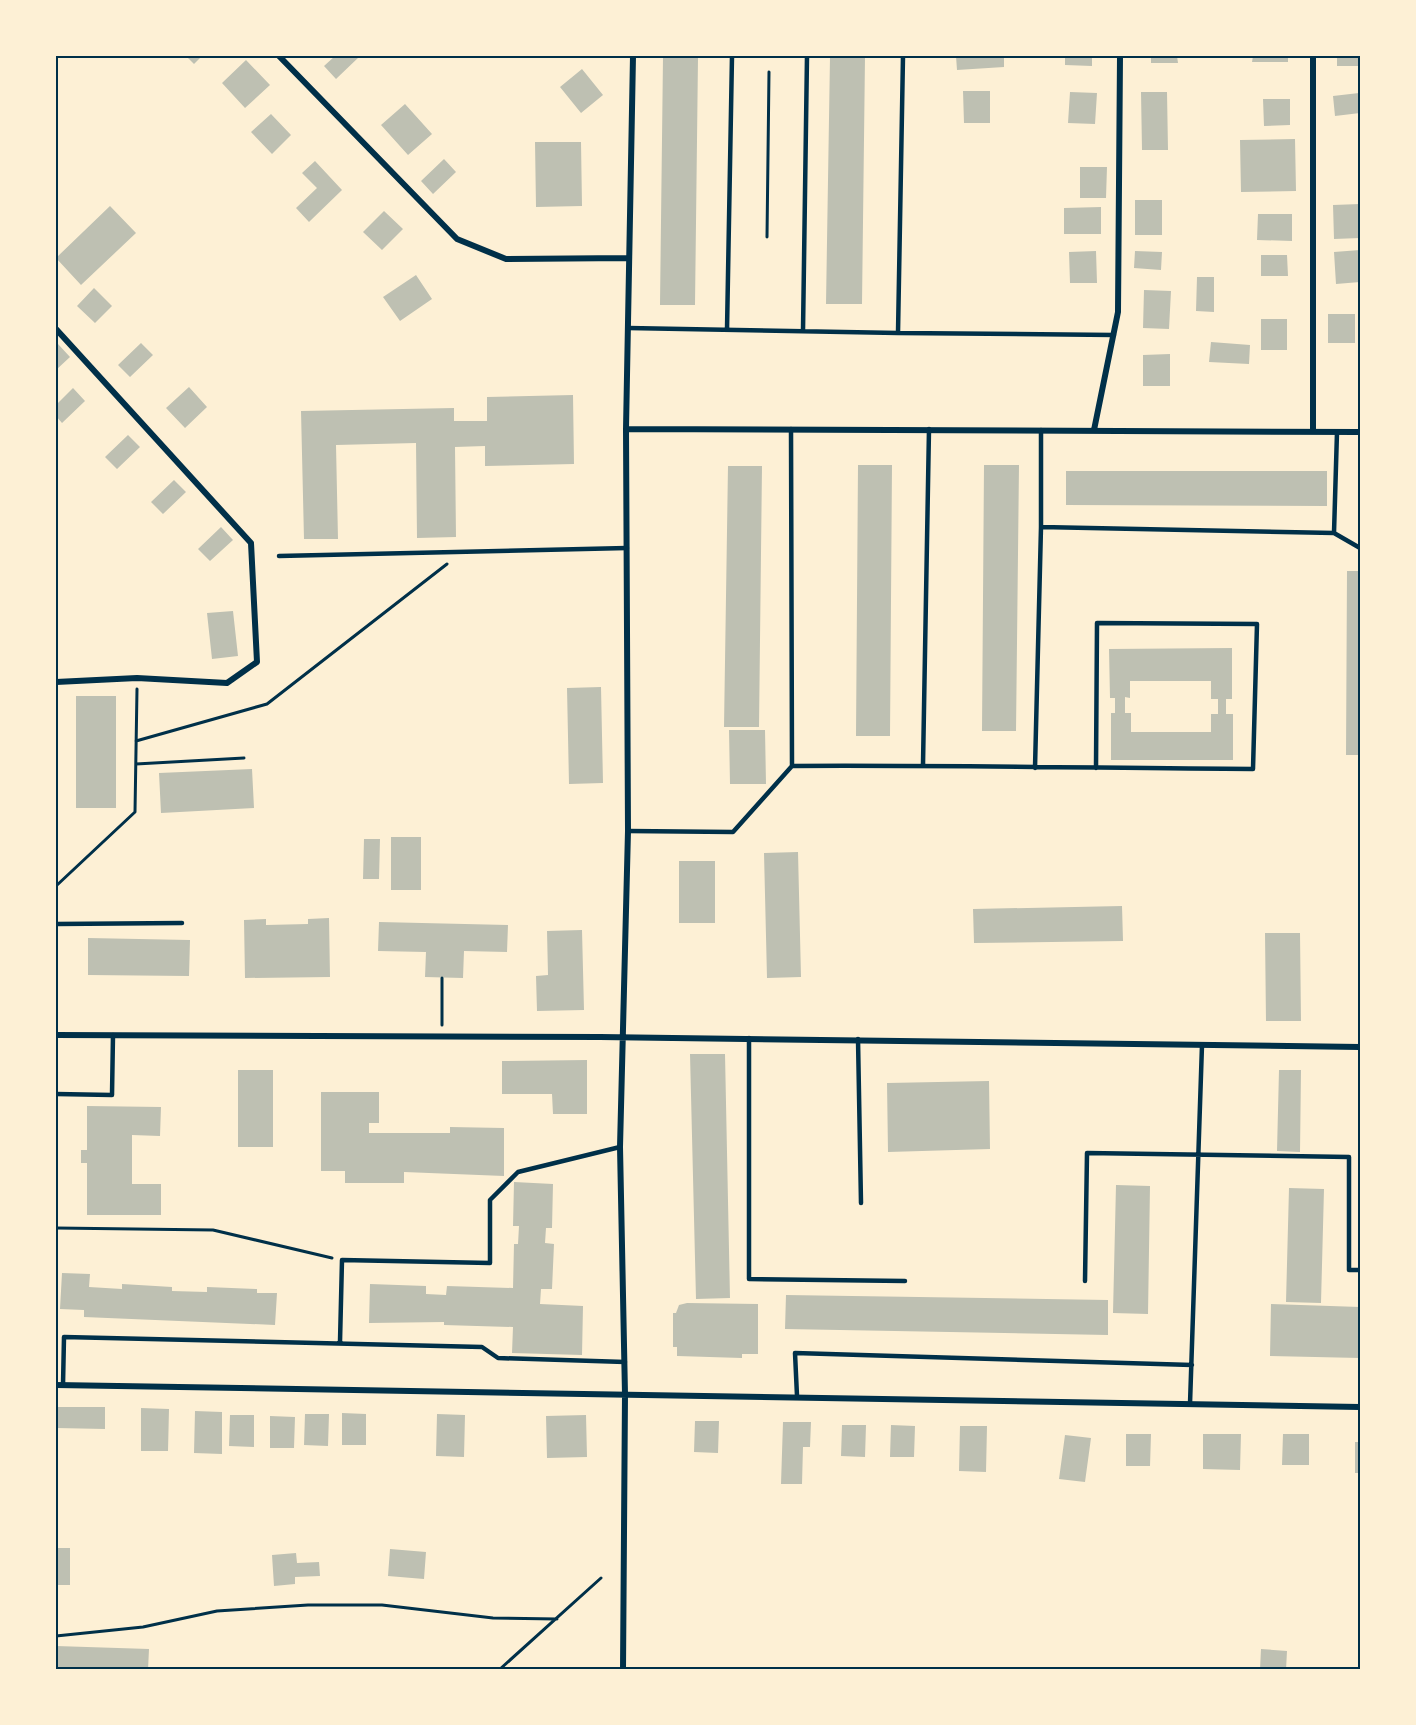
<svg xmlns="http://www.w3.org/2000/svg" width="1416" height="1725" viewBox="0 0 1416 1725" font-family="Lora,serif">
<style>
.building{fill:#bec0b2;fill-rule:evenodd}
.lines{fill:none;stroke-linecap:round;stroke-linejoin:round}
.path{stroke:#003049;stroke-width:3}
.service{stroke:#003049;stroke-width:4.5}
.minor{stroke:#003049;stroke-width:6}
.neatline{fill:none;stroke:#003049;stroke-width:2}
</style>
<rect width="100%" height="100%" fill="#fdf0d5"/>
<path class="building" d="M186 56H202L194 64Z
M335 56H358L359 57 336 79 324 66Z
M956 56H1004V67L957 70Z
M1065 56H1092V66L1065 65Z
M1151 56H1177L1178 63H1151Z
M1253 56H1288V62H1252Z
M1337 56H1360V66H1337Z
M663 57 698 58 695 305H660Z
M830 57H865L862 304H826Z
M246 60 270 85 245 108 222 83Z
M582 69 603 95 581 113 560 87Z
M963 91H990V123H964Z
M1070 92 1097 93 1095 124 1068 123Z
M1141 92H1167L1168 150H1142Z
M1359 93 1360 113 1335 116 1333 96Z
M1263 99H1290V125L1264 126Z
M405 104 432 134 408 155 381 125Z
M271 114 291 135 272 154 251 132Z
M1295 139 1296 191 1241 192 1240 140Z
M535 142H581L582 206 536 207Z
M444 159 456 172 433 194 421 181Z
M315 161 342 190 309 222 296 208 317 188 302 173Z
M1080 167H1107L1106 198H1080Z
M1135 200H1162V235H1135Z
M1360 204V238L1334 239 1333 205Z
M110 206 136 233 81 285 56 258Z
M1101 207V234H1064V208Z
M384 211 403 229 382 250 363 232Z
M1258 214H1292V241L1257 240Z
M1360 250V282L1336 284 1334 252Z
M1096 251 1097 283H1070L1069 252Z
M1135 251 1162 252 1161 270 1134 268Z
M1261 255H1287L1288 276H1261Z
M416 275 432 299 400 321 383 297Z
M1197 277H1214V312L1196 311Z
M94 288 112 306 95 323 77 306Z
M1144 290 1171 291 1169 329 1143 328Z
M1328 314H1355V343H1328Z
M1261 319H1287V350H1261Z
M1211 342 1250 345 1249 364 1209 362Z
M141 343 153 355 130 377 118 365Z
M58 344 70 357 56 370V346Z
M1170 354V386H1143V355Z
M189 387 207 407 185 428 166 408Z
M73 388 85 401 62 423 56 416V405Z
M573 395 574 464 485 466V446L455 447 456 537 417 538 416 443 336 445 338 539H304L301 411 454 408V421H487V397Z
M128 435 140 447 117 469 105 457Z
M858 465H892L890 736H856Z
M984 465H1019L1016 731H982Z
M728 466H762L759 727H724Z
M1066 471H1327V506L1066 505Z
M174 480 186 492 163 514 151 502Z
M221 527 233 540 210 561 198 549Z
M1347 571H1360V755H1346Z
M233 611 238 656 212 659 207 613Z
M1232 648V699H1226V714H1233V760H1111V713H1115V698H1110L1109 649ZM1130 681H1211V699H1218V714H1211V732H1131V713H1125V697L1130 698Z
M601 687 603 783 569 784 567 688Z
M76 696H116V808H76Z
M729 730H765L766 784H730Z
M252 769 254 808 161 813 159 773Z
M391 837H421V890H391Z
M364 839H380L379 879H363Z
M798 852 801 977 767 978 764 853Z
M679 861H715V923H679Z
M1122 906 1123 941 974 943 973 909Z
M329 918 330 977 245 978 244 920 266 919V925L308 924V919Z
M379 922 508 925 507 952 464 951 463 978 425 977 426 952 378 951Z
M582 930 584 1010 537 1011 536 976 548 975 547 931Z
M1265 933H1300L1301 1021H1266Z
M88 938 190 940 189 976 88 975Z
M690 1054H725L730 1298 696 1299Z
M587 1060V1114H553L552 1094H502V1061Z
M238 1070H273V1147H238Z
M1279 1070H1301L1300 1152 1277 1151Z
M989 1081 990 1149 888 1152 887 1083Z
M321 1092H379V1123H369V1133H450V1127L504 1128V1176L404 1172V1183H345V1171H321Z
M87 1106 161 1107 160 1136 132 1135V1184H161V1215H87V1163H81V1150H87Z
M514 1182 553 1184 552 1228H546L545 1243 554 1244 552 1289H541L540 1304 583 1306 582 1355 512 1353 513 1327 444 1325V1322L369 1323 370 1284 426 1286V1294L446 1295 447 1286 513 1288 514 1244H518L519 1226H513Z
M1116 1185 1150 1186 1148 1314 1113 1313Z
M1289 1188 1324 1189 1321 1303 1286 1302Z
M62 1273 90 1274 89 1287 122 1289V1284L172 1287V1291L207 1292V1287L257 1289V1293H277L275 1325 84 1317V1310L60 1309Z
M786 1295 1108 1300V1335L785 1329Z
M687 1303 758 1304V1354H742V1358L677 1356V1347H673V1313H676L679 1305Z
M1271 1304 1360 1307V1358L1270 1356Z
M56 1407H105V1429L56 1428Z
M141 1408 169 1409 168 1451H141Z
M195 1411 222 1412V1454L194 1453Z
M342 1413 366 1414V1445H342Z
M305 1414H329L328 1446 304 1445Z
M437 1414 465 1415 464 1457 436 1456Z
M230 1415H254V1447L229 1446Z
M586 1415 587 1457 547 1458 546 1416Z
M270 1416 295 1417 294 1448H270Z
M695 1421H719L718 1453 694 1452Z
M783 1422H811L810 1447H803L802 1484H781Z
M842 1425H866L865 1457 841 1456Z
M891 1425 915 1426 914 1457H890Z
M960 1426H987L986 1472 959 1471Z
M1126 1434H1151L1150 1466H1126Z
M1203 1434H1241L1240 1470 1203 1469Z
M1283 1434H1309V1465H1282Z
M1065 1435 1091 1438 1085 1482 1059 1479Z
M1355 1442H1360V1473H1355Z
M56 1548H70V1585H56Z
M390 1549 426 1552 424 1579 388 1576Z
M296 1553 297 1563 319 1562 320 1576 295 1577V1584L274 1586 272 1555Z
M56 1646 149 1649 148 1670H56Z
M1261 1649 1287 1651 1286 1670H1260Z"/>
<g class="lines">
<path class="path" d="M767 237 769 72
M136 741 267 704 447 564
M136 764 244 758
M56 886 135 812 137 689
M442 1025V978
M56 1228 213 1230 332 1258
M56 1636 143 1627 217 1611 308 1605H382L493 1618 557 1619
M499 1670 601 1578"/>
<path class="service" d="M628 328 898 333 903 56
M727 330 732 56
M803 331 807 56
M898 333 1114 335
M791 429 792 766
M1041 430V527L1334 533 1360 548
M1334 533 1337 432
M279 556 627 548
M923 765 929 429
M1035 768 1041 527
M628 831 733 832 792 766C946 765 1099 768 1253 769L1257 624 1097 623 1096 768
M56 924 182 923
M749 1038V1279L905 1281
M858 1039 861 1203
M56 1094 112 1095 113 1035
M1085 1281 1087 1153 1349 1157V1270H1360
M340 1342 342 1260 490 1263V1200L518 1172 620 1147
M63 1385 64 1337 482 1347 498 1358 625 1362
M797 1396 795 1353 1192 1365
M1190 1404 1202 1045"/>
<path class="minor" d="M279 56 457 239 506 259 629 258
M1313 56V431
M56 329 251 543 257 662 227 683 137 678 56 682
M626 429 1360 432
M1094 430 1118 312 1120 56
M56 1035 600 1037 1360 1047
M56 1385 1360 1407
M623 1670 625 1394 620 1147 628 831 626 429 633 56"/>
</g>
<rect width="1416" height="1725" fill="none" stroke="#fdf0d5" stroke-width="114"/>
<rect x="57" y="57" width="1302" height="1611" class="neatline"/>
</svg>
